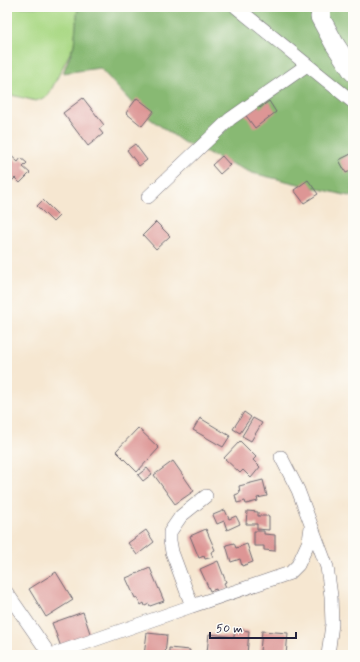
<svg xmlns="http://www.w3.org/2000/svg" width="360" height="662" viewBox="0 0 360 662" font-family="Mynerve,sans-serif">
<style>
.green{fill:#abd986;stroke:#667e60}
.forest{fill:#88b973;stroke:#556e57}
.building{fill:#dd9695}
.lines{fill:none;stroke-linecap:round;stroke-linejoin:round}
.street-casing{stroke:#6c6770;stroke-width:14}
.secondary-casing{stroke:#6c6770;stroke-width:20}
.street{stroke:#fff;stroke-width:13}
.secondary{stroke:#fff;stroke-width:19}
</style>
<rect width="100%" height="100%" fill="#fdfcf7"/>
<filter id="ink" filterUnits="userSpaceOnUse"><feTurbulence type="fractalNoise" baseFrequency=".025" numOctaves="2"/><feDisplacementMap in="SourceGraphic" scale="8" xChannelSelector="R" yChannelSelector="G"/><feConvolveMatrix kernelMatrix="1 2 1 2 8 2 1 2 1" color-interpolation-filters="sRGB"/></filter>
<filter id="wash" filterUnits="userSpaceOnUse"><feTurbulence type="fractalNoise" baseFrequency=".012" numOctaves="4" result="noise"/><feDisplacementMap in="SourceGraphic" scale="16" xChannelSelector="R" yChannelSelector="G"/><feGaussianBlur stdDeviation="0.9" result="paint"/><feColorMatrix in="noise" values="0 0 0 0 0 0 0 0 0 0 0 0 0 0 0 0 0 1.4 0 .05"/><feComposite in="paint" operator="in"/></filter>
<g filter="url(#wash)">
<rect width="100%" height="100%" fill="#f6e7d1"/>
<path class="green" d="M7 7H78L74 45 48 96 36 101 7 94Z"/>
<path class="forest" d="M78 7H353V197L252 173 183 142 139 111 100 68 63 73 74 45Z"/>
<g id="blocks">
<path class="building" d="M83 98 104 125 99 129 103 134 88 146 63 113Z
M137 98 154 111 142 126 126 113Z
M269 101 276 112 255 128 244 113 257 103 260 108Z
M135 144 147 160 139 166 127 150Z
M8 153 18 162 21 158 27 163 23 167 30 173 20 183 15 178 8 185 7 184V154Z
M351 154 353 157V170L346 173 339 160Z
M222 156 230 165 220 174 212 165Z
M308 180 318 194 304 203 294 190Z
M43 200 59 216 53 222 37 206Z
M156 222 170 236 156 249 143 235Z
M244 412 251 417 240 433 233 429Z
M200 418 230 436 223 447 193 430Z
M253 418 262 423 251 441 242 436Z
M138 428 159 448 137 472 116 451Z
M240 441 256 457 253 460 260 467 251 478 243 470 240 473 224 458Z
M173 461 194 491 175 504 154 475Z
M147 468 152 474 143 481 138 475Z
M263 480 267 496 257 498 258 501 246 504 245 501 237 503 235 495 240 493 239 486Z
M225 510 229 519 236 516 240 524 227 530 224 521 217 524 213 515Z
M247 511 258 512V516H269V530L257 529V524H246Z
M206 529 215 550 211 552 213 557 205 559 204 556 199 558 190 536Z
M146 530 154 542 137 555 128 543Z
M254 531H264V534L275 535V551L264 550V546H254Z
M234 543 236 548 247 544 253 562 242 566 240 559 231 562 226 545Z
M218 561 226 582 224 583 227 589 217 593 216 589 210 591 200 569Z
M150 568 164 601 150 606 149 604 145 606 144 603 141 605 137 597 135 598 126 578Z
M56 572 73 600 46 617 29 589Z
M83 612 91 636 61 647 52 623Z
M235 629 249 631 247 655H223V653L207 652 209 634 234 637Z
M262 631 288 633 286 655H265V652L260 651Z
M147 633 167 635 165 655H144Z
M169 648 190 650 189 655H169Z"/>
</g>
</g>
<g filter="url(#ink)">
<use href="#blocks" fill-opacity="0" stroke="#6c6770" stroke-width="1"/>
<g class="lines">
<defs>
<path id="street" d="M236 7 353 102
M148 197 230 119 307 65
M281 457 298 490 327 567 331 596 332 624 328 655
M7 593 50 655
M192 606 290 573 298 565 309 541 311 527
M51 655 192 606 172 552 170 541V532L181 516 206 496"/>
<path id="secondary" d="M322 7 320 17 334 43 353 72"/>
</defs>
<use href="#street" class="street-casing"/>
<use href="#secondary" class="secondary-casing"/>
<use href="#street" class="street"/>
<use href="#secondary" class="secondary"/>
</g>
</g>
<rect width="360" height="662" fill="none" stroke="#fdfcf7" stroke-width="24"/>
<path d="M210 632v6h86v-6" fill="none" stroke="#22223b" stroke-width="2"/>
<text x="216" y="632" font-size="12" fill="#22223b" stroke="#fdfcf7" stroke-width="3" paint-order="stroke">50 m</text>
</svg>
